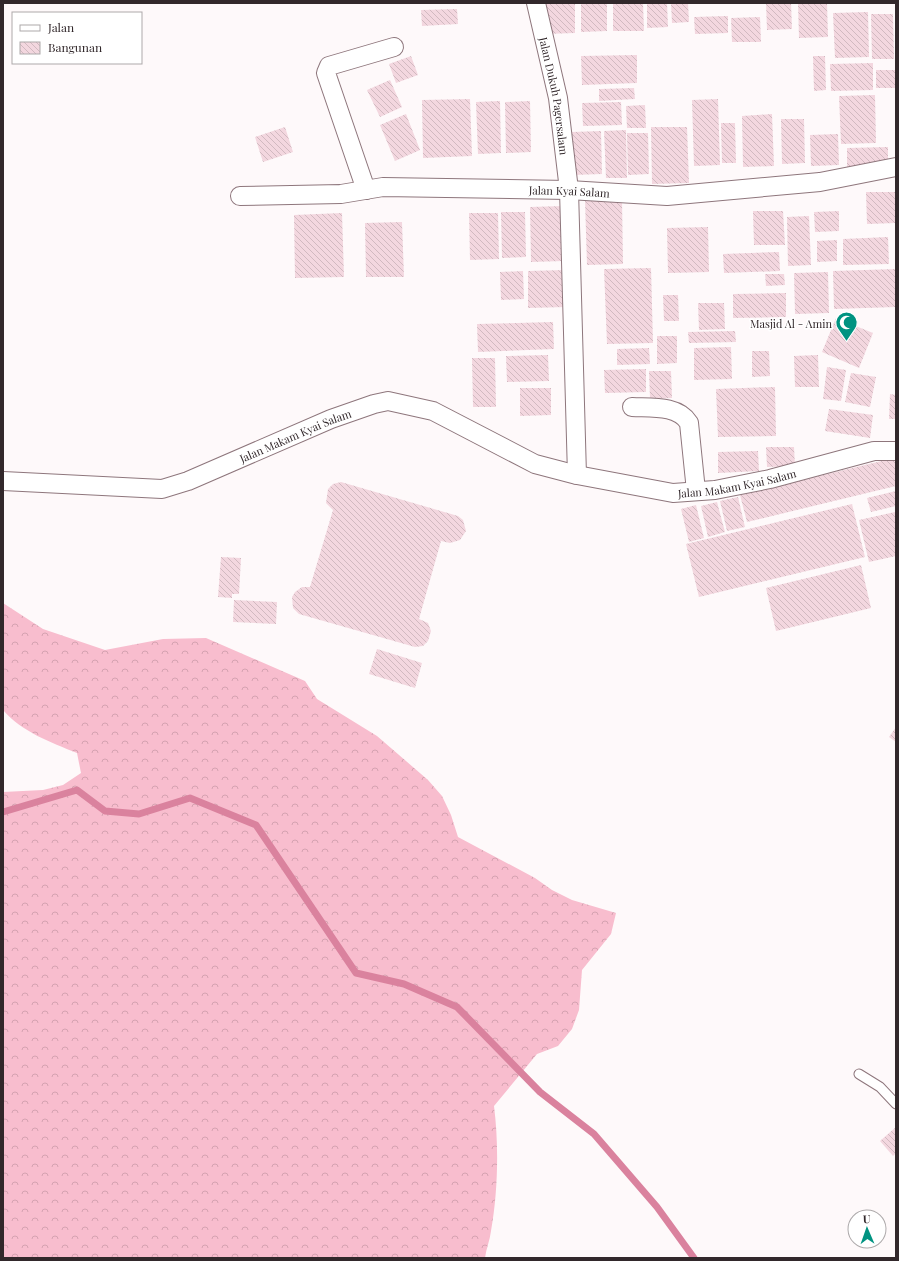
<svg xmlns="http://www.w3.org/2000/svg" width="899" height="1261" viewBox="0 0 899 1261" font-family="'Playfair Display',serif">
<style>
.forest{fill:url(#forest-crowns)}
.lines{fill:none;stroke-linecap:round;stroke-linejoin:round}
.stream{stroke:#da829e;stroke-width:7}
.building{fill:url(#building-back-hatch)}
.service-casing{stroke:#8e767c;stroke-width:11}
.minor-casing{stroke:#8e767c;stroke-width:20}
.service{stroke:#fff;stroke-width:9}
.minor{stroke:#fff;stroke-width:18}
.labels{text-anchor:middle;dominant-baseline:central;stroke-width:3;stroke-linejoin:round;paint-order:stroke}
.street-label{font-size:11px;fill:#32282b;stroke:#fff}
.poi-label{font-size:11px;fill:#32282b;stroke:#fff;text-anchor:end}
</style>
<defs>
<pattern id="forest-crowns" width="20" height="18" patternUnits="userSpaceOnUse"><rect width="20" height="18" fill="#f8bdce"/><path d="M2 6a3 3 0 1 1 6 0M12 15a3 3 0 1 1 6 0" fill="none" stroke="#d5a2b1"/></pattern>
<pattern id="building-back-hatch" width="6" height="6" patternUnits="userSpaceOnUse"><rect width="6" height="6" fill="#f3d7df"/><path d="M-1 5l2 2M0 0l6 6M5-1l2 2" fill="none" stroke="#d1b9c0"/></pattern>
</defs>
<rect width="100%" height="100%" fill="#fef9fa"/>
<path class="forest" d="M3 603 43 629 105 650 163 639 206 638 305 681 317 699 377 736 428 780 442 796 451 815 458 837 535 878 552 890 572 900 616 913 611 934 582 970 579 1010 572 1029 558 1046 537 1054 494 1106C499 1145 498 1192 491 1231 490 1240 486 1249 485 1258H3V792L43 790 63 785 81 773 77 753C50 742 22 732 3 710Z"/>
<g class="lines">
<path class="stream" d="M3 812 77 790 105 811 139 814 190 798 256 825 356 973 404 984 457 1007 540 1092 594 1134 657 1207 694 1258"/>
</g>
<path class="building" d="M545 3H575V33L546 34Z
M581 3H607V31L581 32Z
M613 3H643L644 31H613Z
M647 3H667L668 27 647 28Z
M671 3H688L689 22 672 23Z
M766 3H791L792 29 767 30Z
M798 3H827L828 37 799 38Z
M457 9 458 24 422 26 421 10Z
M868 12 869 57 835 58 833 13Z
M871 14H893L894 59H872Z
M728 16V33L695 34 694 17Z
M760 17 761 42H732L731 18Z
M637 55V83L582 85 581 56Z
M411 56 418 75 396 83 389 64Z
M813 56H825L826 90 814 91Z
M873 63V90L831 91 830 64Z
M876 70H896V88H876Z
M390 80 402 107 380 117 367 90Z
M634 88 635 99 599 101V89Z
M875 95 876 143 841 144 839 96Z
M470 99 472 156 423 158 422 100Z
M718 99 720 165 694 166 692 100Z
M500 101 501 153 478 154 476 102Z
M530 101 531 152 506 153 505 102Z
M621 102 622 125 583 126 582 103Z
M645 105 646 128H627L626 106Z
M406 114 420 150 395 161 380 125Z
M772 114 774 166 743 167 742 116Z
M781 119H804L805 163 782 164Z
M721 123H735L736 163H722Z
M285 127 293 152 263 162 255 137Z
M651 127H687L689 183 652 184Z
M626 130 627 178H606L604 131Z
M601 131 602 174 573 175 572 132Z
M627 133H648L649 174 628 175Z
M838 134 839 165 811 166 810 135Z
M888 147V168L847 169V148Z
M866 192H896V223L867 224Z
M622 199 623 264 587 265 585 200Z
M563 206 564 261 531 262 530 207Z
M753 211H783L785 245H754Z
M839 211V231L815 232 814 212Z
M501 212H525L526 257 502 258Z
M342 213 344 277 295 278 294 215Z
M469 213H498L499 259 470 260Z
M809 216 811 265 788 266 787 217Z
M402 222 404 277H366L365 223Z
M708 227 709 272 668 273 667 228Z
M888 237 889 264 843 265V239Z
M837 240V261L817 262V241Z
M779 252 780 271 724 273 723 254Z
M651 268 653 343 607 344 604 269Z
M896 269V307L834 309 833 271Z
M565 270 566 307 528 308V271Z
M523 271 524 299 501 300 500 272Z
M828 272 829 313 795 314 794 273Z
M765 274H784L785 285 766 286Z
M786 293V317L733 318V294Z
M663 295H678L679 321H664Z
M698 303H724L725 329 699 330Z
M836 318 873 333 859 368 822 352Z
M553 322 554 349 478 352 477 324Z
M735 331 736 342 689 343 688 332Z
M657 336H677V363L657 364Z
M731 347 732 379 694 380V348Z
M649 348 650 364 617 365V349Z
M752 351H769L770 376 752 377Z
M548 355 549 381 507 382 506 356Z
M818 355 819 387H795L794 356Z
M472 358H495L496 407H473Z
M827 367 846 370 841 401 823 399Z
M646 369V392L605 393 604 370Z
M649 371H671L672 398 650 399Z
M851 373 876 377 870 407 845 402Z
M775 387 776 436 718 437 716 389Z
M520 388H551V415L520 416Z
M890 394 896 395V419H889Z
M829 409 873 415 870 438 825 431Z
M766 447H794L795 466 767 467Z
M758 451 759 471 718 473V452Z
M894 458 896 466V486L747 522 740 495Z
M341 482 458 516 463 520 466 531 460 540 450 543 441 541 419 619 428 623 431 631 428 641 423 646 415 647 299 614 293 608 292 597 295 592 302 587H310L333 510 326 503 328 489 333 484Z
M896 491V506L871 512 867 498Z
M738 497 745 527 727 531 720 501Z
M717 502 725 532 708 537 701 506Z
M852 504 865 557 699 597 686 544Z
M696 505 704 538 689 542 681 509Z
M895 512 896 556 869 562 859 520Z
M221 557 241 558 239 594H232V598L218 597Z
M861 565 871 608 776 631 766 588Z
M234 600 277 602 276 624 233 622Z
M377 649 422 663 415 688 369 674Z
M896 727V742L889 737Z
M896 1127V1153L893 1156 880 1141Z"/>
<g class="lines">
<defs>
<path id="service" d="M859 1074 880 1087 896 1104"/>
<g id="minor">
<path id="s1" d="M536 3 558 98 569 190 577 475"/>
<path d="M366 190 326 73 329 66 394 47"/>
<path id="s2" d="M240 196 341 194 383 187 569 190 667 196 820 182 896 167"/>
<path d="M632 407C651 408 678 405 689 423L696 491"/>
<path id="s3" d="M3 481 162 489 188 481 331 419 374 404 388 401 433 411 535 464 577 475 673 493 715 490 770 479 874 451H896"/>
</g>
</defs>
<use href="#service" class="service-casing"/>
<use href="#minor" class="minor-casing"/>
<use href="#service" class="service"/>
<use href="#minor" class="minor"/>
</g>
<defs>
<symbol id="mosque-pin" viewBox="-11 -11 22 30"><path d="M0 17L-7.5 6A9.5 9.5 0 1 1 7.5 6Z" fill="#009381" stroke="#fff"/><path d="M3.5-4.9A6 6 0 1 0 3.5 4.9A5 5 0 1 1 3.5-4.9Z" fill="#fff"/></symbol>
</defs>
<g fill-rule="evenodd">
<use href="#mosque-pin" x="834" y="310" width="25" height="34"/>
</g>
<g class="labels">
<g class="street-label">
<text stroke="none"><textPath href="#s1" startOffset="95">Jalan Dukuh Pagersalam</textPath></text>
<text stroke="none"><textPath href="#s2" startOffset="330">Jalan Kyai Salam</textPath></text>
<text stroke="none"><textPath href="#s3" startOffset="303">Jalan Makam Kyai Salam</textPath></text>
<text stroke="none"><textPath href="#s3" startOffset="769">Jalan Makam Kyai Salam</textPath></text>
</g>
<g class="poi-label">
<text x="832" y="323">Masjid Al - Amin</text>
</g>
</g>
<rect width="899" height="1261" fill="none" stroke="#32282b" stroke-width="8"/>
<rect x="12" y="12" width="130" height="52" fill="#ffffff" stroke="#ada9aa"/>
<rect x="20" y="25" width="20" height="6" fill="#ffffff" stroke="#ada9aa"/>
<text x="48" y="32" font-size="12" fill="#32282b">Jalan</text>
<rect x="20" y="42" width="20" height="12" fill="url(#building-back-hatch)" stroke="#ada9aa"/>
<text x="48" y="52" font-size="12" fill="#32282b">Bangunan</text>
<g transform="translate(867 1229) rotate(358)"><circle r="19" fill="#ffffff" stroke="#ada9aa"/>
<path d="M0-3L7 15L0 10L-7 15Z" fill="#009381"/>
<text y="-6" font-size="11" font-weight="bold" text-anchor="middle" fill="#32282b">U</text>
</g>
</svg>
